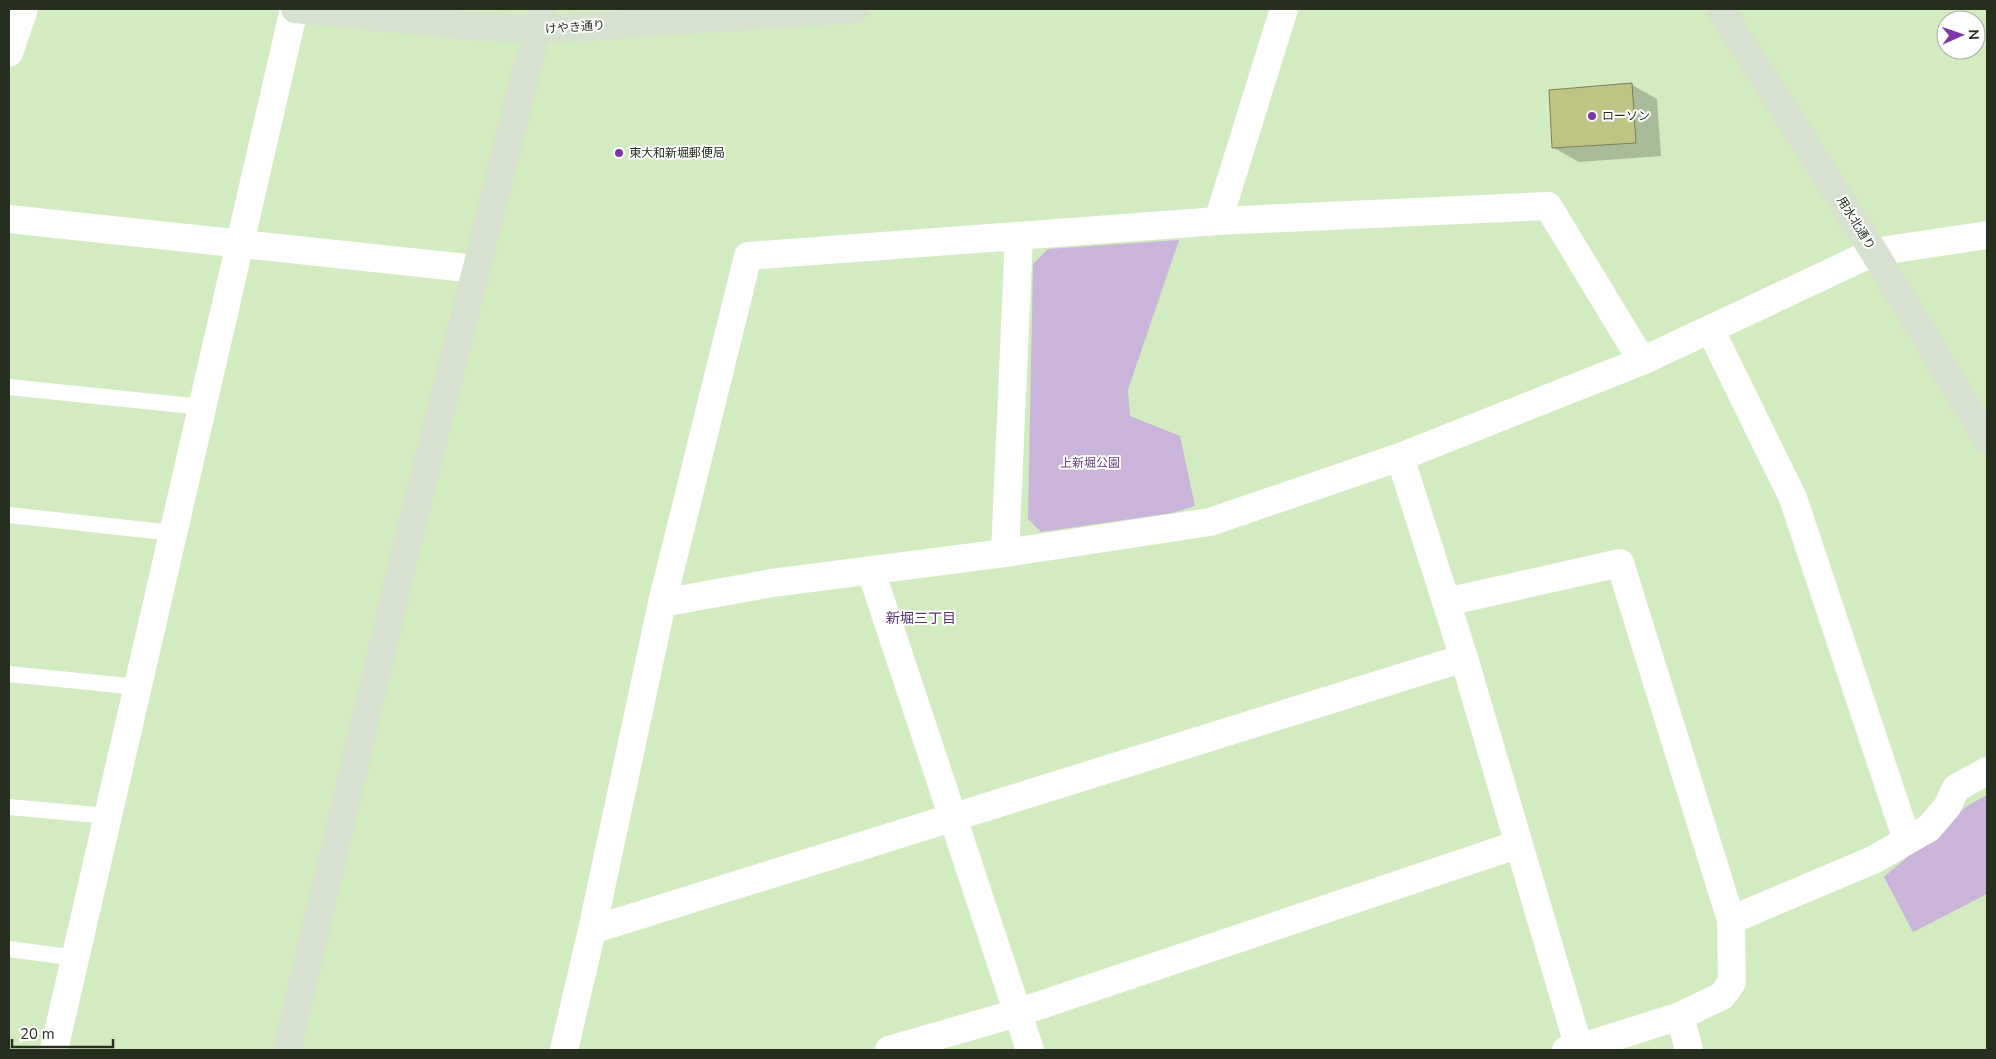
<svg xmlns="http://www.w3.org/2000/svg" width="1996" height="1059" viewBox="0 0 1996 1059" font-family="'Nunito Sans','Noto Sans JP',sans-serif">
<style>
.green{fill:#cab4d9}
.shadow{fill:#0003}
.building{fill:#bfc485;stroke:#7d8154}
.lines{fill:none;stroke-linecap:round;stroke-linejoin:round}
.lane{stroke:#fff;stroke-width:16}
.street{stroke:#fff;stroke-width:28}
.secondary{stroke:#d7e1cf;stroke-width:28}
.poi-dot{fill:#8035a7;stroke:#fff;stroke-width:2}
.labels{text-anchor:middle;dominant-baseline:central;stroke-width:4;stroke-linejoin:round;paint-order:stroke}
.street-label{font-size:12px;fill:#262f1e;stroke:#fff}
.poi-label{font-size:12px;fill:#262f1e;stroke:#fff;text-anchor:start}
.park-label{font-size:12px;fill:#6a4183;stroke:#fff}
.neighbourhood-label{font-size:14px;fill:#5a366f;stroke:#fff}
</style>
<rect width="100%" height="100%" fill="#d3ebc0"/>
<path class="green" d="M1179 240 1128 390 1130 416 1180 436 1195 506 1172 513 1041 532 1028 519 1033 264 1048 249Z
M1987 795V894L1913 932 1884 877 1967 806Z"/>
<path class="shadow" d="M1632 85 1657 99 1661 156 1579 162 1554 148Z"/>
<path class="building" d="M1632 83 1636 143 1552 148 1549 90Z"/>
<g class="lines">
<path class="lane" d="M9 387 202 407
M9 515 173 533
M9 674 138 687
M9 807 108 816
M9 949 76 958"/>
<path class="street" d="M9 53 24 9
M9 219 476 269
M1218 221 1284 9
M1710 329 1793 498 1907 840
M1400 457 1464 658 1579 1048
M1005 553 1019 236
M871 571 1030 1050
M1446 602 1620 563 1731 920
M662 603 772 583 1005 553 1210 522 1400 457 1642 361 1874 252 1987 235
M592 930 1464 658
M1680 1016 1689 1050
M54 1050 294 9
M564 1050 592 930 662 603 748 256 1218 221 1548 206 1642 361
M889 1050 1017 1013 1519 844
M1566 1050 1579 1048 1680 1016 1722 996 1732 982 1731 920 1873 860 1929 828 1947 807 1956 788 1987 771"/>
<path class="secondary" d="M295 9 461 25 537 30 856 9
M1720 9 1874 252 1987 440
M287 1050 407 545 542 9"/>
</g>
<g class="poi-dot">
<circle cx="1592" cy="116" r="5"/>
<circle cx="619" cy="153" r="5"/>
</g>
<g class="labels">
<g class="street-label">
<text transform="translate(575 27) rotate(-4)">けやき通り</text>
<text transform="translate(1856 223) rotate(58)">用水北通り</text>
</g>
<g class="poi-label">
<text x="1602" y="116">ローソン</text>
<text x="629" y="153">東大和新堀郵便局</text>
</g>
<g class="park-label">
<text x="1090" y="463">上新堀公園</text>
</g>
<g class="neighbourhood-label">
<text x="921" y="618">新堀三丁目</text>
</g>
</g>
<rect width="1996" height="1059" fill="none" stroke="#262f1e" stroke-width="20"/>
<g transform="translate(1961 35) rotate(88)"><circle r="24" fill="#ffffff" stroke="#a8aca5"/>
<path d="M0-4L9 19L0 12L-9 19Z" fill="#8035a7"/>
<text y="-8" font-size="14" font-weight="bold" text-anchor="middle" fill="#262f1e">N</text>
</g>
<path d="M12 1039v8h101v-8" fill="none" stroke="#262f1e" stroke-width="2.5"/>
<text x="20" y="1039" font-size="15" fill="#262f1e" stroke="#ffffff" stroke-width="4" paint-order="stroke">20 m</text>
</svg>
